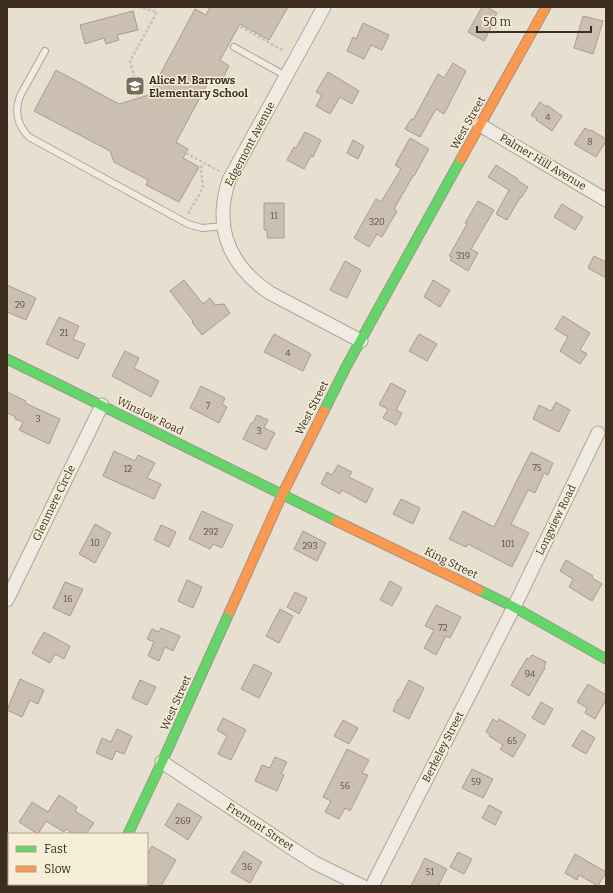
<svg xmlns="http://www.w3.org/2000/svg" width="613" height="893" viewBox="0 0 613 893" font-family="Bitter,serif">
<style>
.building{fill:#cbbfb2;stroke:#a89c90}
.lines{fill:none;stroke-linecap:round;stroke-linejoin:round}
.lane-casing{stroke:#ada599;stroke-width:8}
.street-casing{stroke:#ada599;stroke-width:15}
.fast-casing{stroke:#9c958a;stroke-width:11}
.slow-casing{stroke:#9c958a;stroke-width:11}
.path{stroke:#c8c2b9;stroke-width:2.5;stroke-dasharray:3 2;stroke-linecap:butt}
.lane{stroke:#efebe3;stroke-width:6}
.street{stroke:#efebe3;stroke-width:13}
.fast{stroke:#63d668;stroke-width:9}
.slow{stroke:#ff974d;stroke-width:9}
.labels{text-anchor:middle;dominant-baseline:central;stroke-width:3;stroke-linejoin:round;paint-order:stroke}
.number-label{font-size:9px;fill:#605244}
.poi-label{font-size:11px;font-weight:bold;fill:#3d2e20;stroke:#f7eed8;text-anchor:start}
.street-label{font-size:11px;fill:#3d2e20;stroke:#f7eed8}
</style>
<rect width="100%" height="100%" fill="#e7e0d1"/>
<path class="building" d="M210 7H288L269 40 240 24 220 60 229 66 220 84 210 79 176 142 188 149 183 158 199 167 179 202 146 185 148 180 114 162 110 151 34 111 56 70 119 104 149 95 195 9 206 15Z
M482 7H487L497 13 490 27 491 28 484 41 468 32Z
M133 11 138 30 117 35 119 40 106 44 104 38 85 44 80 25Z
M583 16 603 21 593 54 574 48Z
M363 23 389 35 382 50 371 45 364 59 347 51 353 37 356 39Z
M453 63 466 71 444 114 436 109 420 137 405 129 411 119 413 120 438 74 444 78Z
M328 72 359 91 352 104 340 97 330 114 316 106 322 95 316 92Z
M540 102 546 107 547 105 562 116 552 131 536 120 537 119 531 115Z
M585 128 590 131 591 130 606 139V141L596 157 574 144Z
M305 132 321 140 313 157 311 156 304 169 287 160 294 147 296 148Z
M410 138 429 149 414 176H413L394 209 397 211 382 237 377 234 369 247 354 238 376 199 381 202 401 169 395 165Z
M353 140 364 146 358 159 347 153Z
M496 165 518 179 517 180 528 187 521 198H520L507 220 496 214 509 190 488 177Z
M478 201 494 210 471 249 478 253 468 271 450 260 452 257 449 256 467 224 465 223Z
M264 203H284V238H267V230H264Z
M562 204 583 217 575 230 554 217Z
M594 256 606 262V278L588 268Z
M345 261 361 270 347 298 330 290Z
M184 280 203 304 210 298 215 305 224 304 230 313 202 335 192 322 193 321 170 291Z
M433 280 450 290 440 307 424 297Z
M7 285 36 298 26 320 7 312Z
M563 316 590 333 580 350 587 354 580 364 560 351 568 337 555 329Z
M59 317 79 326 73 339 85 344 78 359 46 344Z
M274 334 311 354 303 371 264 352Z
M419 334 437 344 427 361 409 351Z
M125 351 139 358 134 368 159 381 151 397 112 376Z
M391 383 406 391 396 410 402 413 396 425 383 418 388 409 379 405Z
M201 386 225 398 222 404 227 407 219 423 190 408Z
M7 392 26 401 25 403 60 419 49 444 19 430 23 422 15 419 16 417 7 413Z
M556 402 570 410 559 432 533 419 539 405 551 411Z
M257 415 268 420 264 428 275 433 266 450 243 439 251 423H253Z
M114 451 135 461 138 455 155 463 147 478 161 484 154 499 103 476Z
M531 452 553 463 548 475 544 473 535 493 528 490 511 524 529 533 512 567 468 544 466 547 449 539 463 511 494 527Z
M338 465 352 472 349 477 373 489 366 503 342 490 340 494 321 484 327 472 332 475Z
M401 499 420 508 413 524 393 514Z
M202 511 233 525 222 548 213 544 210 549 189 539Z
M95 524 111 533 95 563 79 554Z
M161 525 176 532 169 547 154 540Z
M303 531 326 543 317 561 294 549Z
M566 560 593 576 592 578 602 584 592 601 569 587 573 579 560 571Z
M187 580 202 587 193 608 178 601Z
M390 581 402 588 392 606 380 600Z
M65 582 83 589 70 616 53 608Z
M295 592 307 598 299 614 287 607Z
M436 605 461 617 450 638 446 636 436 655 424 648 434 630 425 626Z
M280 609 293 616 279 643 266 636Z
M161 628 180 636 173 651 165 647 159 661 148 656 154 642 147 639 152 629 159 632Z
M44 632 70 646 64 659 55 654 50 663 32 653Z
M532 655 546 662 544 667 545 668 529 696 511 685 527 658 529 659Z
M254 664 272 673 259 698 241 689Z
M20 679 44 690 38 704 30 700 22 717 7 710Z
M140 680 156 687 147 705 132 698Z
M409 680 424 688 409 719 393 711 398 699 399 700Z
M588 684 606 695V700L595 719 585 713 587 708 577 702Z
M541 702 553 709 544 725 532 718Z
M223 718 246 730 231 760 218 754 227 736 217 730Z
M493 719 498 722 499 719 526 735 513 757 500 749 503 745 489 736 490 734 486 732Z
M343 720 358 728 349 744 334 736Z
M117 729 132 736 124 754 116 751 112 760 96 753 102 738 111 742Z
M582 730 595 738 586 754 572 746Z
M347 749 369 760 362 773 368 775 350 811 345 808 339 819 325 812 331 801 323 797Z
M275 757 287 762 281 774 284 775 277 791 255 781 262 765 270 768Z
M472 769 493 779 483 798 462 788Z
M59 795 77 807 75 811 94 823 86 834H74L66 829 64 832 46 821 38 834 19 822 32 802 48 812Z
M178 803 202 817 188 840 165 825Z
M489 805 502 812 495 825 482 818Z
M152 846 176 860 161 886H147V855Z
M244 851 262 862 250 883 231 872Z
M458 852 472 859 464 874 450 867Z
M575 854 606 872 598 886 579 875 577 880 565 873Z
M425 858 447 869 438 886H411Z"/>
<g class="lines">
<defs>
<path id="lane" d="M234 47 286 76
M45 51 21 94C14 110 17 125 29 137L188 224 202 228 223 226"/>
<path id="street" d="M324 7 229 180C213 228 230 266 270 293L361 341
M480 125 606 200
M7 600 102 405
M162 762 293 849 315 863 362 886
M372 886 514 607 598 433"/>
<path id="fast" d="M7 359 336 521
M324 411 346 367 461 159
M479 590 514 607 606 659
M128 834 162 762 230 611
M97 886 99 884"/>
<path id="slow" d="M461 159 546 7
M336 521 479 590
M230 611 282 495 324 411"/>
</defs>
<use href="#lane" class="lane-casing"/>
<use href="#street" class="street-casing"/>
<use href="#fast" class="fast-casing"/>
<use href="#slow" class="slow-casing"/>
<path class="path" d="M138 7 157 12 130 61 133 71 138 98
M236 24 284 51
M186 153 219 171
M188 214 199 195 203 187 201 171 202 163"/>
<use href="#lane" class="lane"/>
<use href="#street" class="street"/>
<use href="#fast" class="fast"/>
<use href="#slow" class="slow"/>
</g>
<defs>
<symbol id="school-square" viewBox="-11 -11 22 22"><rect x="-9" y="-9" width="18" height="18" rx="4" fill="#786c5e" stroke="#f7eed8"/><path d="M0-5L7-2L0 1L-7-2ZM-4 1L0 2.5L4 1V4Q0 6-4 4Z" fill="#fff"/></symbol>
</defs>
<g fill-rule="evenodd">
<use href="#school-square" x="124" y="75" width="22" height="22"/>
</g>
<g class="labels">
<g class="number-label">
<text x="548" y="117">4</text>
<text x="590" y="142">8</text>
<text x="274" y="216">11</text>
<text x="377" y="222">320</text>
<text x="463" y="256">319</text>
<text x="20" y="305">29</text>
<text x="64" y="333">21</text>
<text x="288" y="353">4</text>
<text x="208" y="406">7</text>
<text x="38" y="419">3</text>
<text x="259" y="431">3</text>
<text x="537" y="468">75</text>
<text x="128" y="469">12</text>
<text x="211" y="532">292</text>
<text x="95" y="543">10</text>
<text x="508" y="544">101</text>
<text x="310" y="546">293</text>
<text x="68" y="599">16</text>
<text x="443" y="628">72</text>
<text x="530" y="674">94</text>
<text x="512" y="741">65</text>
<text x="476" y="782">59</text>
<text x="345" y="786">56</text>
<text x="183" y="821">269</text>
<text x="247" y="867">36</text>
<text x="430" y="872">51</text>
</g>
<g class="poi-label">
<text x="149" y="80">Alice M. Barrows<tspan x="149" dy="13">Elementary School</tspan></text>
</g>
<g class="street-label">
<text transform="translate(468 123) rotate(-61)">West Street</text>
<text transform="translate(250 144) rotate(-62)">Edgemont Avenue</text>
<text transform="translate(543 162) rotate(31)">Palmer Hill Avenue</text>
<text transform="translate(312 408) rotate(-63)">West Street</text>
<text transform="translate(150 416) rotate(26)">Winslow Road</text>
<text transform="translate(54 503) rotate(-64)">Glenmere Circle</text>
<text transform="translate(556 520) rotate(-64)">Longview Road</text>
<text transform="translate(451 563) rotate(26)">King Street</text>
<text transform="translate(176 703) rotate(-66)">West Street</text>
<text transform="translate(443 747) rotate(-63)">Berkeley Street</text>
<text transform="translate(260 827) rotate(33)">Fremont Street</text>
</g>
</g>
<rect width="613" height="893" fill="none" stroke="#3d2e20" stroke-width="16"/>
<rect x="8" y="833" width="140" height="52" fill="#f7eed8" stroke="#ada18e"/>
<rect x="16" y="846" width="20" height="6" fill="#63d668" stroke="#ada18e"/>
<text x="44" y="853" font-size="12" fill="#3d2e20">Fast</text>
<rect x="16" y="866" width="20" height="6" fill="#ff974d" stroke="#ada18e"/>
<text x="44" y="873" font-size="12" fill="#3d2e20">Slow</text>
<path d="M477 26v6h114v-6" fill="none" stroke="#3d2e20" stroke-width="2"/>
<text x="483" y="26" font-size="12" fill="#3d2e20" stroke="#f7eed8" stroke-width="3" paint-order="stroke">50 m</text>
</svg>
